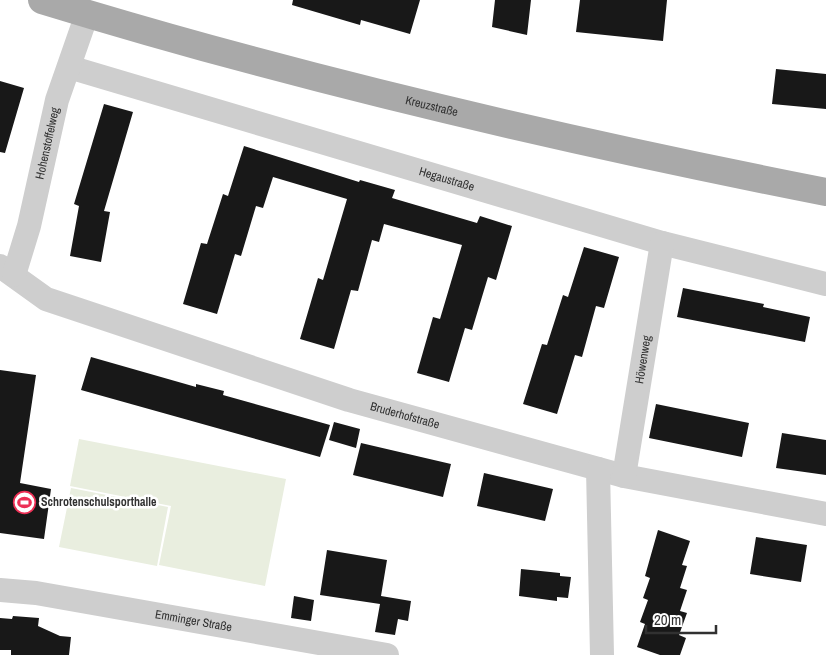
<svg xmlns="http://www.w3.org/2000/svg" width="826" height="655" viewBox="0 0 826 655" font-family="'Archivo Narrow',sans-serif">
<style>
.green{fill:#e9eedf}
.building{fill:#181818}
.lines{fill:none;stroke-linecap:round;stroke-linejoin:round}
.street{stroke:#cecece;stroke-width:24}
.primary{stroke:#a9a9a9;stroke-width:28}
.labels{text-anchor:middle;dominant-baseline:central;stroke-width:5;stroke-linejoin:round;paint-order:stroke}
.street-label{font-size:12px;fill:#313131;stroke:#fff}
.poi-label{font-size:12px;font-weight:bold;fill:#313131;stroke:#fff;text-anchor:start}
</style>
<rect width="100%" height="100%" fill="#fff"/>
<path class="green" d="M79 439 286 479 265 586 159 565 171 506 70 486Z
M71 488 168 507 157 566 59 547Z"/>
<path class="building" d="M293 0H420L410 34 361 20 360 25 292 5Z
M495 0H531L527 35 492 27Z
M580 0H667L663 41 576 32Z
M776 69 826 74V109L772 104Z
M0 81 24 88 5 153 0 152Z
M104 104 133 112 104 211 110 212 101 262 70 256 79 206 74 204Z
M244 146 359 182 360 180 395 190 392 198 477 223 480 216 512 226 496 280 488 277 472 330 465 328 449 382 417 373 433 317 440 319 462 245 384 224 379 242 372 240 358 291 351 290 334 349 300 339 318 278 323 280 347 199 273 177 263 208 256 206 241 256 235 254 217 314 183 304 201 243 207 244 223 194 228 196Z
M584 247 619 257 604 308 596 306 582 357 575 355 557 414 523 404 542 344 547 345 563 295 568 297Z
M683 288 764 304 763 307 810 317 805 342 677 317Z
M91 357 196 387V384L224 391 223 395 330 425 320 457 81 390Z
M0 370 36 375 20 483 51 489 44 539 0 533Z
M656 404 749 423 742 457 649 438Z
M334 422 360 429 356 448 329 440Z
M782 433 826 440V475L776 468Z
M361 443 451 464 443 497 353 475Z
M484 473 553 489 545 521 477 506Z
M658 530 690 541 682 565 687 566 680 588 687 590 680 611 687 613 679 635 686 638 680 655H660L637 647 645 624 640 622 648 600 643 598 650 578 645 576Z
M756 537 807 545 801 582 750 574Z
M327 550 387 560 381 596 411 601 408 621 398 619 395 635 375 632 380 604 320 595Z
M521 569 560 573V576L571 577 568 598 557 597V601L519 596Z
M294 596 314 600 311 621 291 618Z
M13 616 39 618 38 626 60 636 71 637 69 655H11V650H0V618L12 619Z"/>
<g class="lines">
<g class="street">
<path id="s1" d="M69 67 662 243 826 284"/>
<path id="s2" d="M0 266 46 299 349 400 624 476 826 514"/>
<path id="s3" d="M14 275 29 226 57 100 87 14"/>
<path d="M598 469 602 655"/>
<path id="s4" d="M624 476 662 243"/>
<path id="s5" d="M0 590 36 593 387 655"/>
</g>
<path class="primary" id="s6" d="M42 0C299 79 562 140 826 192"/>
</g>
<defs>
<symbol id="stadium-ring" viewBox="-11 -11 22 22"><circle r="9.5" fill="#fff" stroke="#ec2f55" stroke-width="1.5"/><path d="M0-5a6.5 5 0 1 0 0 10a6.5 5 0 1 0 0-10ZM-3.5-1.8h7v3.6h-7Z" fill="#ec2f55"/></symbol>
</defs>
<g fill-rule="evenodd">
<use href="#stadium-ring" x="12" y="490" width="25" height="25"/>
</g>
<g class="labels">
<g class="street-label">
<text stroke="none"><textPath href="#s6" startOffset="404">Kreuzstraße</textPath></text>
<text stroke="none"><textPath href="#s3" startOffset="136">Hohenstoffelweg</textPath></text>
<text stroke="none"><textPath href="#s1" startOffset="394">Hegaustraße</textPath></text>
<text stroke="none"><textPath href="#s4" startOffset="118">Höwenweg</textPath></text>
<text stroke="none"><textPath href="#s2" startOffset="434">Bruderhofstraße</textPath></text>
<text stroke="none"><textPath href="#s5" startOffset="196">Emminger Straße</textPath></text>
</g>
<g class="poi-label">
<text x="41" y="502">Schrotenschulsporthalle</text>
</g>
</g>
<path d="M646 625v8h70v-8" fill="none" stroke="#313131" stroke-width="2.5"/>
<text x="654" y="625" font-size="15" fill="#313131" stroke="#ffffff" stroke-width="4" paint-order="stroke">20 m</text>
</svg>
